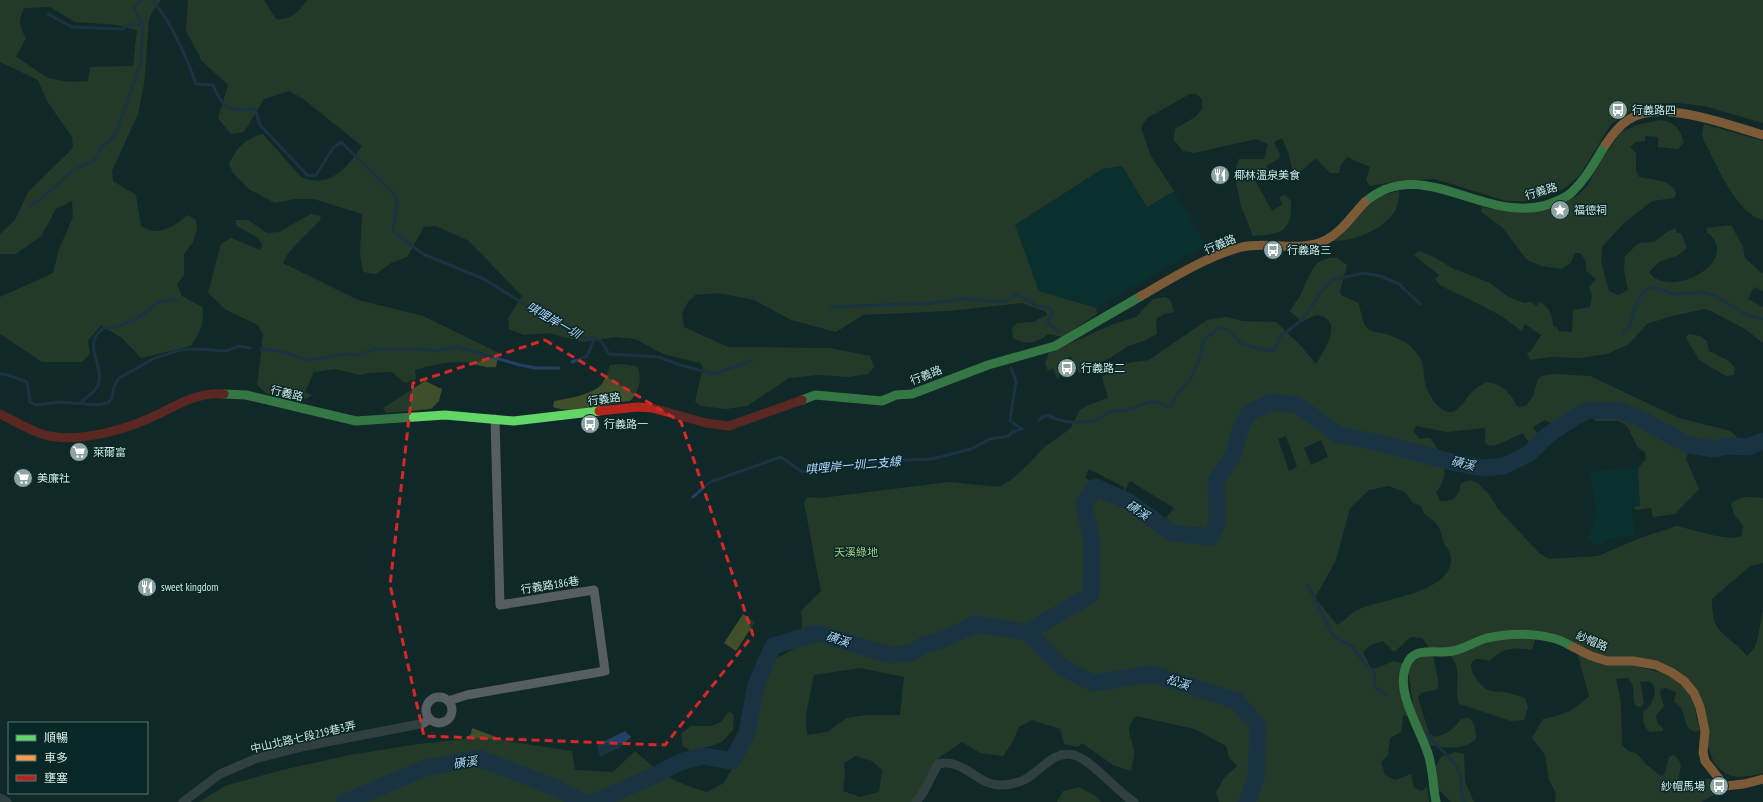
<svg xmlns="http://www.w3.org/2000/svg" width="1763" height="802" viewBox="0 0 1763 802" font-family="'PT Sans Narrow','Noto Sans TC',sans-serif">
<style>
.built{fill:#023938}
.green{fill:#3e4f2a;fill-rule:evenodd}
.water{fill:#244065}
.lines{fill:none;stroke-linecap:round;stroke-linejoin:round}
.stream{stroke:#244065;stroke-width:3}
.river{stroke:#244065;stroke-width:17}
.street{stroke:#575e61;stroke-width:9}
.fast{stroke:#63d668;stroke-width:9}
.slow{stroke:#ff974d;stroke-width:9}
.jam{stroke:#b3261e;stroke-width:9}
.marked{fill:none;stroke:#d62828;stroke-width:3;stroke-dasharray:8 5;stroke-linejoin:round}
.labels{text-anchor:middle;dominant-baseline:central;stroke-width:3;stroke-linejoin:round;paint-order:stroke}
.poi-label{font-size:11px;fill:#d1e7e5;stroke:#072827;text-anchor:start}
.street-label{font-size:11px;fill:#d1e7e5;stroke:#072827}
.park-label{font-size:11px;fill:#b1cf81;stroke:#072827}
.water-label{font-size:12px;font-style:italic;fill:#b7d3fc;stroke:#072827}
</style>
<rect width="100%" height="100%" fill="#102828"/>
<path class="built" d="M1122 166 1147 207 1174 191 1206 245 1096 308 1039 291 1014 225 1102 169Z
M1638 468 1640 507 1632 508 1635 535 1605 540 1602 547 1587 539 1597 516 1590 473 1605 470Z"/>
<path class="green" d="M0 0H161L152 12 149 19 144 84 138 114 112 171 113 181 136 195 141 226C160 238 173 226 188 215L196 220 197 229 193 242 184 254V275L177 284 182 296 202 307C206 320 198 336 191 346L141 358 123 339 101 325 88 341 90 354 82 362H42L0 334V297L53 273 59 249 73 217 72 201 56 209 41 236 16 254H0V234L15 220 28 192 73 148 72 137 47 101 38 80 0 62ZM50 7 75 22 117 25 137 30 133 66 90 67 88 81C75 82 56 82 45 76 35 71 26 62 16 57L26 38C19 26 18 21 24 8Z
M188 0H264L276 19C289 21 300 11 307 0H1763V123L1704 106 1677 103 1650 104 1634 109 1611 124 1580 175 1565 188 1542 198 1524 201H1506L1435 179 1398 181 1370 186 1366 180 1370 167 1347 157 1341 165 1339 173H1330L1316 158 1300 172H1293L1288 152 1282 138 1274 142 1280 155 1278 159 1266 166 1269 172 1255 180 1272 211 1283 204 1279 197 1285 195 1291 201C1292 233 1281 234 1253 236L1241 206 1234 173 1239 159H1264L1268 144 1256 139 1194 153 1183 151 1174 140 1175 129 1195 117 1202 109V99L1196 94H1190L1147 118 1141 128 1151 156 1174 191 1147 207 1122 166 1102 169 1015 225 1039 291 1096 308 1097 314 1062 337 1048 334C1036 343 1027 346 1013 338L1012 328 1017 323 1033 322 1047 315 1046 312 1022 303 948 311 863 315 836 332 791 320 754 300 718 293 695 295 688 302 682 313 684 327 728 347 829 348 870 356 874 367 868 374 849 377 818 375 789 378 747 406 726 409 701 406 695 401 703 367 700 363 663 354 635 339 616 337 583 342 548 333 524 335 509 329 508 318 522 296 469 241 436 226 424 227 407 257 391 263 376 274 363 272 360 253 362 214 314 199H294L275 203 250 190 233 173 229 164C236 148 246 138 263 134L301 177C330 189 347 168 362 146L302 98 289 91 264 99 244 132 231 134 218 118 228 85 202 61 186 31Z
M1660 120C1674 121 1680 129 1684 142L1678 149 1658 147V137L1645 136V141L1636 142 1630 147 1636 153V171L1639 177C1651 180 1673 179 1676 194L1674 198 1652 201 1624 223 1602 247 1601 262 1609 291 1618 295 1628 290 1624 270 1625 256 1639 243 1654 242 1667 232 1676 228V233H1681L1687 248 1677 256 1659 262 1649 272C1668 301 1744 262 1707 232L1706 228 1731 225 1743 247 1745 258 1763 274V291L1754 287 1748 299 1763 307V343L1745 329 1709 310 1704 309 1668 317 1647 324 1629 344 1607 354 1580 358 1551 357 1530 360 1527 353 1531 351 1541 335 1525 324 1521 331C1494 308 1470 301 1440 285L1435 279 1439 275 1414 255 1419 251 1436 258 1452 268 1490 283 1507 296 1524 303 1531 302 1536 306 1540 302C1550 308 1552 314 1553 326L1558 328V331L1572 332 1573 310 1590 307 1592 297 1589 287 1596 279 1586 270C1587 263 1585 258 1580 253H1575L1570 264 1561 269 1542 266 1527 260 1502 227 1481 212 1482 207 1493 209 1577 196 1587 186 1602 159 1621 132 1637 125Z
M1704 124 1763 141V220C1736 214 1716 163 1704 141L1702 134Z
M1399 191C1403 223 1358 242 1331 241L1369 199Z
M311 214 320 216 321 219 288 253 283 263 358 300 423 316 499 353 496 367C483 369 472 361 459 362 445 362 428 366 415 370L416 379 405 383 392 372 369 373 360 375 334 369 314 372 305 392 312 395 306 399 267 394 257 385 263 335 258 325 226 310 208 293 221 244 231 238 260 250 262 245 258 238 237 226 235 220H248L267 233 279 232Z
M1329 258H1337L1347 265 1340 291 1341 295 1358 303C1362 311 1361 322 1367 328 1370 332 1377 332 1381 333 1397 337 1410 342 1419 356 1425 364 1423 374 1425 383 1427 393 1438 411 1449 412 1459 413 1466 398 1471 393 1475 388 1482 385 1486 382 1503 384 1510 393 1518 407L1526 406 1533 396 1538 379 1541 376 1555 374 1590 376 1679 418 1730 431 1737 437 1736 445 1702 452 1688 451 1686 459 1699 489 1675 514 1653 517 1651 508 1635 510 1634 507 1640 506 1638 468 1646 459 1645 452 1638 448 1628 428 1624 424 1618 421H1596L1588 416C1568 422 1567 431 1545 420L1533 427 1542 441 1536 449H1534L1523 434H1521C1514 436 1488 453 1485 442 1485 438 1486 432 1485 428L1447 432 1416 426 1413 431 1420 439 1430 438C1443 455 1452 474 1436 492L1440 501C1455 502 1459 496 1461 483L1470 480 1478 483 1490 496 1498 509 1539 553 1549 559 1598 556 1640 538 1677 526 1716 536 1734 538 1742 536 1743 526 1734 514 1731 504C1741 495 1750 497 1763 498V563L1750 566 1712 599C1711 636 1727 632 1747 656 1761 646 1758 625 1763 611V773C1741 778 1729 781 1714 763L1683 675 1608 657 1536 637 1532 650C1515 647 1502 647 1490 661 1487 660 1481 659 1478 659 1461 661 1480 687 1488 690 1493 692 1499 691 1504 692 1511 693 1518 696 1525 698L1528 707 1524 720 1511 721 1459 704C1453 687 1464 671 1450 655L1434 656C1434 668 1440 677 1438 689L1421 693 1418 698 1429 733 1434 737C1447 734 1453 730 1461 719L1469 718C1475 724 1476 730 1476 739 1462 751 1446 748 1430 745L1414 710 1408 668 1429 647 1422 638 1411 637 1394 652 1383 641 1370 645 1363 652 1372 670 1394 661 1402 663 1409 717 1403 715 1401 732 1390 738 1388 755 1381 762 1385 775 1395 780 1411 774 1414 788 1422 791 1427 786 1429 802H1219L1216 792 1224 778 1237 766 1229 758 1226 746 1195 729 1136 716C1124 730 1130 733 1134 749 1135 755 1132 764 1131 771L1113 765 1082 743 1078 747 1064 744 1060 729 1032 720 1019 727 1012 743 1003 756 980 753 962 742 940 757 931 769 918 802H199L225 786 282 770 350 755 418 744 465 739 471 734 472 728 507 741 572 751 575 770 613 772 635 751C657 772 677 784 707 792L724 783 743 750 760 679 768 667 775 659 803 644 801 611 821 591 804 503 807 497 821 498 949 482 999 487 1011 480 1031 462 1043 448 1070 429 1080 410 1088 405 1108 398 1102 377 1120 364 1149 360 1207 320 1226 317 1243 321 1276 322 1301 346 1316 364C1322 354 1340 328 1326 318 1323 316 1318 315 1314 316 1310 317 1306 320 1302 322L1290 311C1293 305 1297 301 1300 296 1308 281 1311 261 1329 258ZM1286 436 1297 467 1289 471 1278 439ZM1321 440 1328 457 1311 465 1304 448ZM1089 469 1124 487 1122 495 1085 478ZM1130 481 1174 508 1163 521 1122 496ZM1389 486 1405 492 1413 503 1421 506C1423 517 1432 517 1438 526 1441 530 1442 538 1444 543 1446 547 1450 550 1450 554 1460 591 1384 599 1362 608 1351 611 1347 620 1337 625L1315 598 1336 560 1350 508 1369 490ZM860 668 904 677 900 715H866L847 718 827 732 807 735 806 714 814 675ZM856 756 872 761 882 770 879 792 860 797 843 791 845 775 844 763Z
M1166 297 1171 301 1174 312 1164 314 1156 319 1157 334 1144 341 1128 346 1110 358 1079 373 1071 356 1058 363 1061 368 1058 380 1053 368 1048 371 1045 363 1049 353 1111 325 1136 317 1153 299Z
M1688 334 1700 336 1707 341 1709 351 1729 361 1735 368 1734 375 1726 376 1699 360 1686 338Z
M623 364 638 367C642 379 639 392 630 401 610 403 571 415 553 407L554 401C569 398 589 396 601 385 605 380 608 371 610 365Z
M425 381 442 389 439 401 431 409 386 413 383 408Z
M743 614 755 622 736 651 724 643Z
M1578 655 1628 664 1671 675 1691 695 1700 730 1695 732C1680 726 1689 710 1674 702L1676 692 1666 688 1661 689 1660 693 1664 706 1656 716 1658 724 1663 728V731L1650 732C1643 726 1642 720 1644 711 1656 703 1662 676 1640 682L1644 703 1641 707 1636 706C1630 696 1638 689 1628 678L1616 679 1621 703 1622 745 1628 751 1636 753 1647 765 1661 776 1664 775 1669 757 1674 755C1687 766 1677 771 1679 782 1690 783 1703 776 1713 780L1715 791 1714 795 1701 802H1555L1556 793 1549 780 1545 755 1532 738 1543 719C1564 715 1573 711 1589 696Z
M729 711 734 715 733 730 722 742 692 752 682 745 681 734 691 726H712L721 722Z
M1455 752 1464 754 1465 782 1474 802H1451L1438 789 1435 767 1441 757Z
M1079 787 1094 795 1101 802H1057L1063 791Z"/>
<path class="water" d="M625 731 631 737 619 748 600 757 597 745Z"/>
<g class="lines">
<path class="stream" d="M151 0C168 14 189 63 196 84L213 85C223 110 229 112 255 109L260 125 308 176 316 175 333 148 341 142 395 195 397 201 393 231 423 254 484 279 551 321 583 338H595L601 341 609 354 659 357 680 365 714 374 753 360
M48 14 72 27 122 29 132 24 143 26 134 8 141 0
M30 206 42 198 72 171 95 160 102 146 109 142 116 133 141 62 143 26
M830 307 931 303 962 299 1004 302 1017 294 1037 306 1050 308 1052 312 1048 323 1059 332
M1623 334 1630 325 1636 305 1641 295 1649 288 1654 287 1673 294 1703 292 1716 296 1747 315 1763 319
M261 349 279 351 308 360 349 354 359 355 375 349H422L435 351 457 347 520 365 536 368H559
M572 362 587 356 595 338
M1011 368 1016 381 1010 421 1022 429
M0 374 8 375 27 382 30 402 36 405 60 402 96 405 108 403 112 398 114 387 119 378 155 358 180 350 196 349 226 351 239 346 250 348
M81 403C86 396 95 393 98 385 104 369 89 353 95 338 96 335 101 331 103 328L116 327 135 320 159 302 175 299
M1039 420 1042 417 1048 415C1062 424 1083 424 1099 419 1103 417 1106 413 1110 412 1116 410 1124 412 1131 409 1148 403 1151 397 1168 407L1171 406 1177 394 1190 380 1201 354 1203 341 1218 328 1229 330 1241 344 1270 351 1275 350 1280 337 1303 319 1321 292 1332 280 1364 273 1380 276 1399 284 1420 304
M693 497 710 482 781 457 802 472 879 461 932 459 971 449 990 439 1009 436 1012 432 1022 429
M1308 585 1333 636 1353 647 1365 665 1374 671 1375 687 1386 695
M1426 732C1434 746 1450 754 1458 769 1464 778 1458 793 1465 802"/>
<path class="river" d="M1027 632 1062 667 1093 683 1152 674 1237 701 1258 726 1256 778 1247 802
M345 802 425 768 478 758 554 787 583 802
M594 802 651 777 683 761 703 756 732 761 747 733 756 685 773 646 818 633 889 655 911 653 924 645 944 639 976 624 1027 632 1091 595 1092 543 1084 504 1096 487 1129 502 1172 533 1211 537 1217 523 1216 481 1233 455 1241 427 1250 412 1272 402 1297 405 1339 435 1380 443 1451 462 1484 468 1504 466 1528 454 1548 435 1573 418 1589 410 1621 411 1637 417 1688 445 1715 449 1725 446 1748 447 1763 441"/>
<path class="street" d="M426 710a13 13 0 1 1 26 0a13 13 0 1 1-26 0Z
M448 701 467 695 605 671 594 590 500 605 495 419
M0 798 7 802
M183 802 220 774 255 759 306 746 415 725 424 723 429 719
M916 802 923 793 938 764C962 757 977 785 1000 785 1009 785 1018 783 1026 779 1042 770 1053 750 1074 755 1092 760 1116 791 1134 802"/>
<path class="fast" d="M1365 202C1420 154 1480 221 1543 206 1553 203 1565 199 1572 192 1587 178 1595 161 1606 144
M224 394 246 395 356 421 445 415 514 421 599 411
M802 400 815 395 882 401 896 395 912 394 988 365 1055 346 1141 296
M1436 802C1433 787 1433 771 1429 757 1422 732 1399 699 1404 673 1410 643 1431 655 1453 651 1465 649 1475 641 1487 638 1514 632 1550 632 1573 647"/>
<path class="slow" d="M1606 144C1612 135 1619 126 1628 120 1660 98 1728 125 1763 135
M1141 296C1172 278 1207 256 1242 247 1269 241 1301 253 1326 240 1343 231 1353 214 1365 202
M1573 647 1591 656 1607 661H1633L1656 665 1671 672 1684 681 1694 693 1700 707 1705 731 1703 752 1705 761 1725 786 1744 784 1763 779"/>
<path class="jam" d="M599 411 638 407 652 408 706 423 729 426 802 400
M0 414C13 420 27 429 42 434 76 445 129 429 161 413 182 402 200 392 224 394"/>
</g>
<path d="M0 0H1763V802H0ZM545 340 681 422 753 635 665 745 424 736 390 585 413 383Z" fill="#102828" fill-opacity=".55" fill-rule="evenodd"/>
<path class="marked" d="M545 340 681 422 753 635 665 745 424 736 390 585 413 383Z"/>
<defs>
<symbol id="bus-disc" viewBox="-11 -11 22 22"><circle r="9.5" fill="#8da4a3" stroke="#072827"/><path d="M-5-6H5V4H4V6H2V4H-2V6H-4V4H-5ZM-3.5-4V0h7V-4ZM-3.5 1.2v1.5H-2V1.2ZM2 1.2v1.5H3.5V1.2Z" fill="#fff"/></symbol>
<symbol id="restaurant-disc" viewBox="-11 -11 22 22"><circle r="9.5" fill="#8da4a3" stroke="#072827"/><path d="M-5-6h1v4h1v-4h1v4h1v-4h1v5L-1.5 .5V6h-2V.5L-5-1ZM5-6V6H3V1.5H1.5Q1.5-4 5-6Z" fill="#fff"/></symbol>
<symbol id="sight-disc" viewBox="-11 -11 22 22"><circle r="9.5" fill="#8da4a3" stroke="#072827"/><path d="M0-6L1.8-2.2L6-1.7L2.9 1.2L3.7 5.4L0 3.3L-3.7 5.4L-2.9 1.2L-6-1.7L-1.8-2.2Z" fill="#fff"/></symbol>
<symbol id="supermarket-disc" viewBox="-11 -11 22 22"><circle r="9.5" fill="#8da4a3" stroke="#072827"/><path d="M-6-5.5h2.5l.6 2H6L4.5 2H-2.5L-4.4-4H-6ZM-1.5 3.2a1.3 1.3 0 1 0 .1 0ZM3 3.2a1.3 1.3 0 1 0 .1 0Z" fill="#fff"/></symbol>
</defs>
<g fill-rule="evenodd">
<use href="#bus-disc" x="1607" y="99" width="22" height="22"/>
<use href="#restaurant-disc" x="1209" y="164" width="22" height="22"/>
<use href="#sight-disc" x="1549" y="199" width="22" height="22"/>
<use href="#bus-disc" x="1262" y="239" width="22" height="22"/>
<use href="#bus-disc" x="1056" y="357" width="22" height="22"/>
<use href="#bus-disc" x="579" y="413" width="22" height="22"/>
<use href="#supermarket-disc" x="68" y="441" width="22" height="22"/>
<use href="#supermarket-disc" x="12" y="467" width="22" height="22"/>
<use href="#restaurant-disc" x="136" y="576" width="22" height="22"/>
<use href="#bus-disc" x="1708" y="775" width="22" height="22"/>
</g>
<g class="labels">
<g class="poi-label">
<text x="1632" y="110">行義路四</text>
<text x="1234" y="175">椰林溫泉美食</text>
<text x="1574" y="210">福德祠</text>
<text x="1287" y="250">行義路三</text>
<text x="1081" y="368">行義路二</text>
<text x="604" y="424">行義路一</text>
<text x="93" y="452">萊爾富</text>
<text x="37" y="478">美廉社</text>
<text x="161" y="587">sweet kingdom</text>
<text x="1705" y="786" text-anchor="end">紗帽馬場</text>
</g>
<g class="street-label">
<text transform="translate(1541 191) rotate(-16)">行義路</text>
<text transform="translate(1220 244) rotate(-22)">行義路</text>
<text transform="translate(926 375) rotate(-21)">行義路</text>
<text transform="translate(287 393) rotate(13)">行義路</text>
<text transform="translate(604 399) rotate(-8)">行義路</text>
<text transform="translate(550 585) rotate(-9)">行義路186巷</text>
<text transform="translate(1592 641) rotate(23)">紗帽路</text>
<text transform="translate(303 737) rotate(-13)">中山北路七段219巷3弄</text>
</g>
<g class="park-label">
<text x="856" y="552">天溪綠地</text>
</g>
<g class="water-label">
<text transform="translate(554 320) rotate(30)">唭哩岸一圳</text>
<text transform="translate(1463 463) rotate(13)">磺溪</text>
<text transform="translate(853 465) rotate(-5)">唭哩岸一圳二支線</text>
<text transform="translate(1138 510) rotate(34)">磺溪</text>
<text transform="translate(838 639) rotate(18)">磺溪</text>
<text transform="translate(1178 682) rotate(18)">松溪</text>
<text transform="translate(465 762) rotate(-8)">磺溪</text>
</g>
</g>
<rect x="8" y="722" width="140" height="72" fill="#072827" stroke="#587473"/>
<rect x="16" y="735" width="20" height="6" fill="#63d668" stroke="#587473"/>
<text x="44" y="742" font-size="12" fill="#d1e7e5">順暢</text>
<rect x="16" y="755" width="20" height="6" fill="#ff974d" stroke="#587473"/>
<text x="44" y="762" font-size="12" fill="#d1e7e5">車多</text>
<rect x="16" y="775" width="20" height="6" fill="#b3261e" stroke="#587473"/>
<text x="44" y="782" font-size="12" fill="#d1e7e5">壅塞</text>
</svg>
